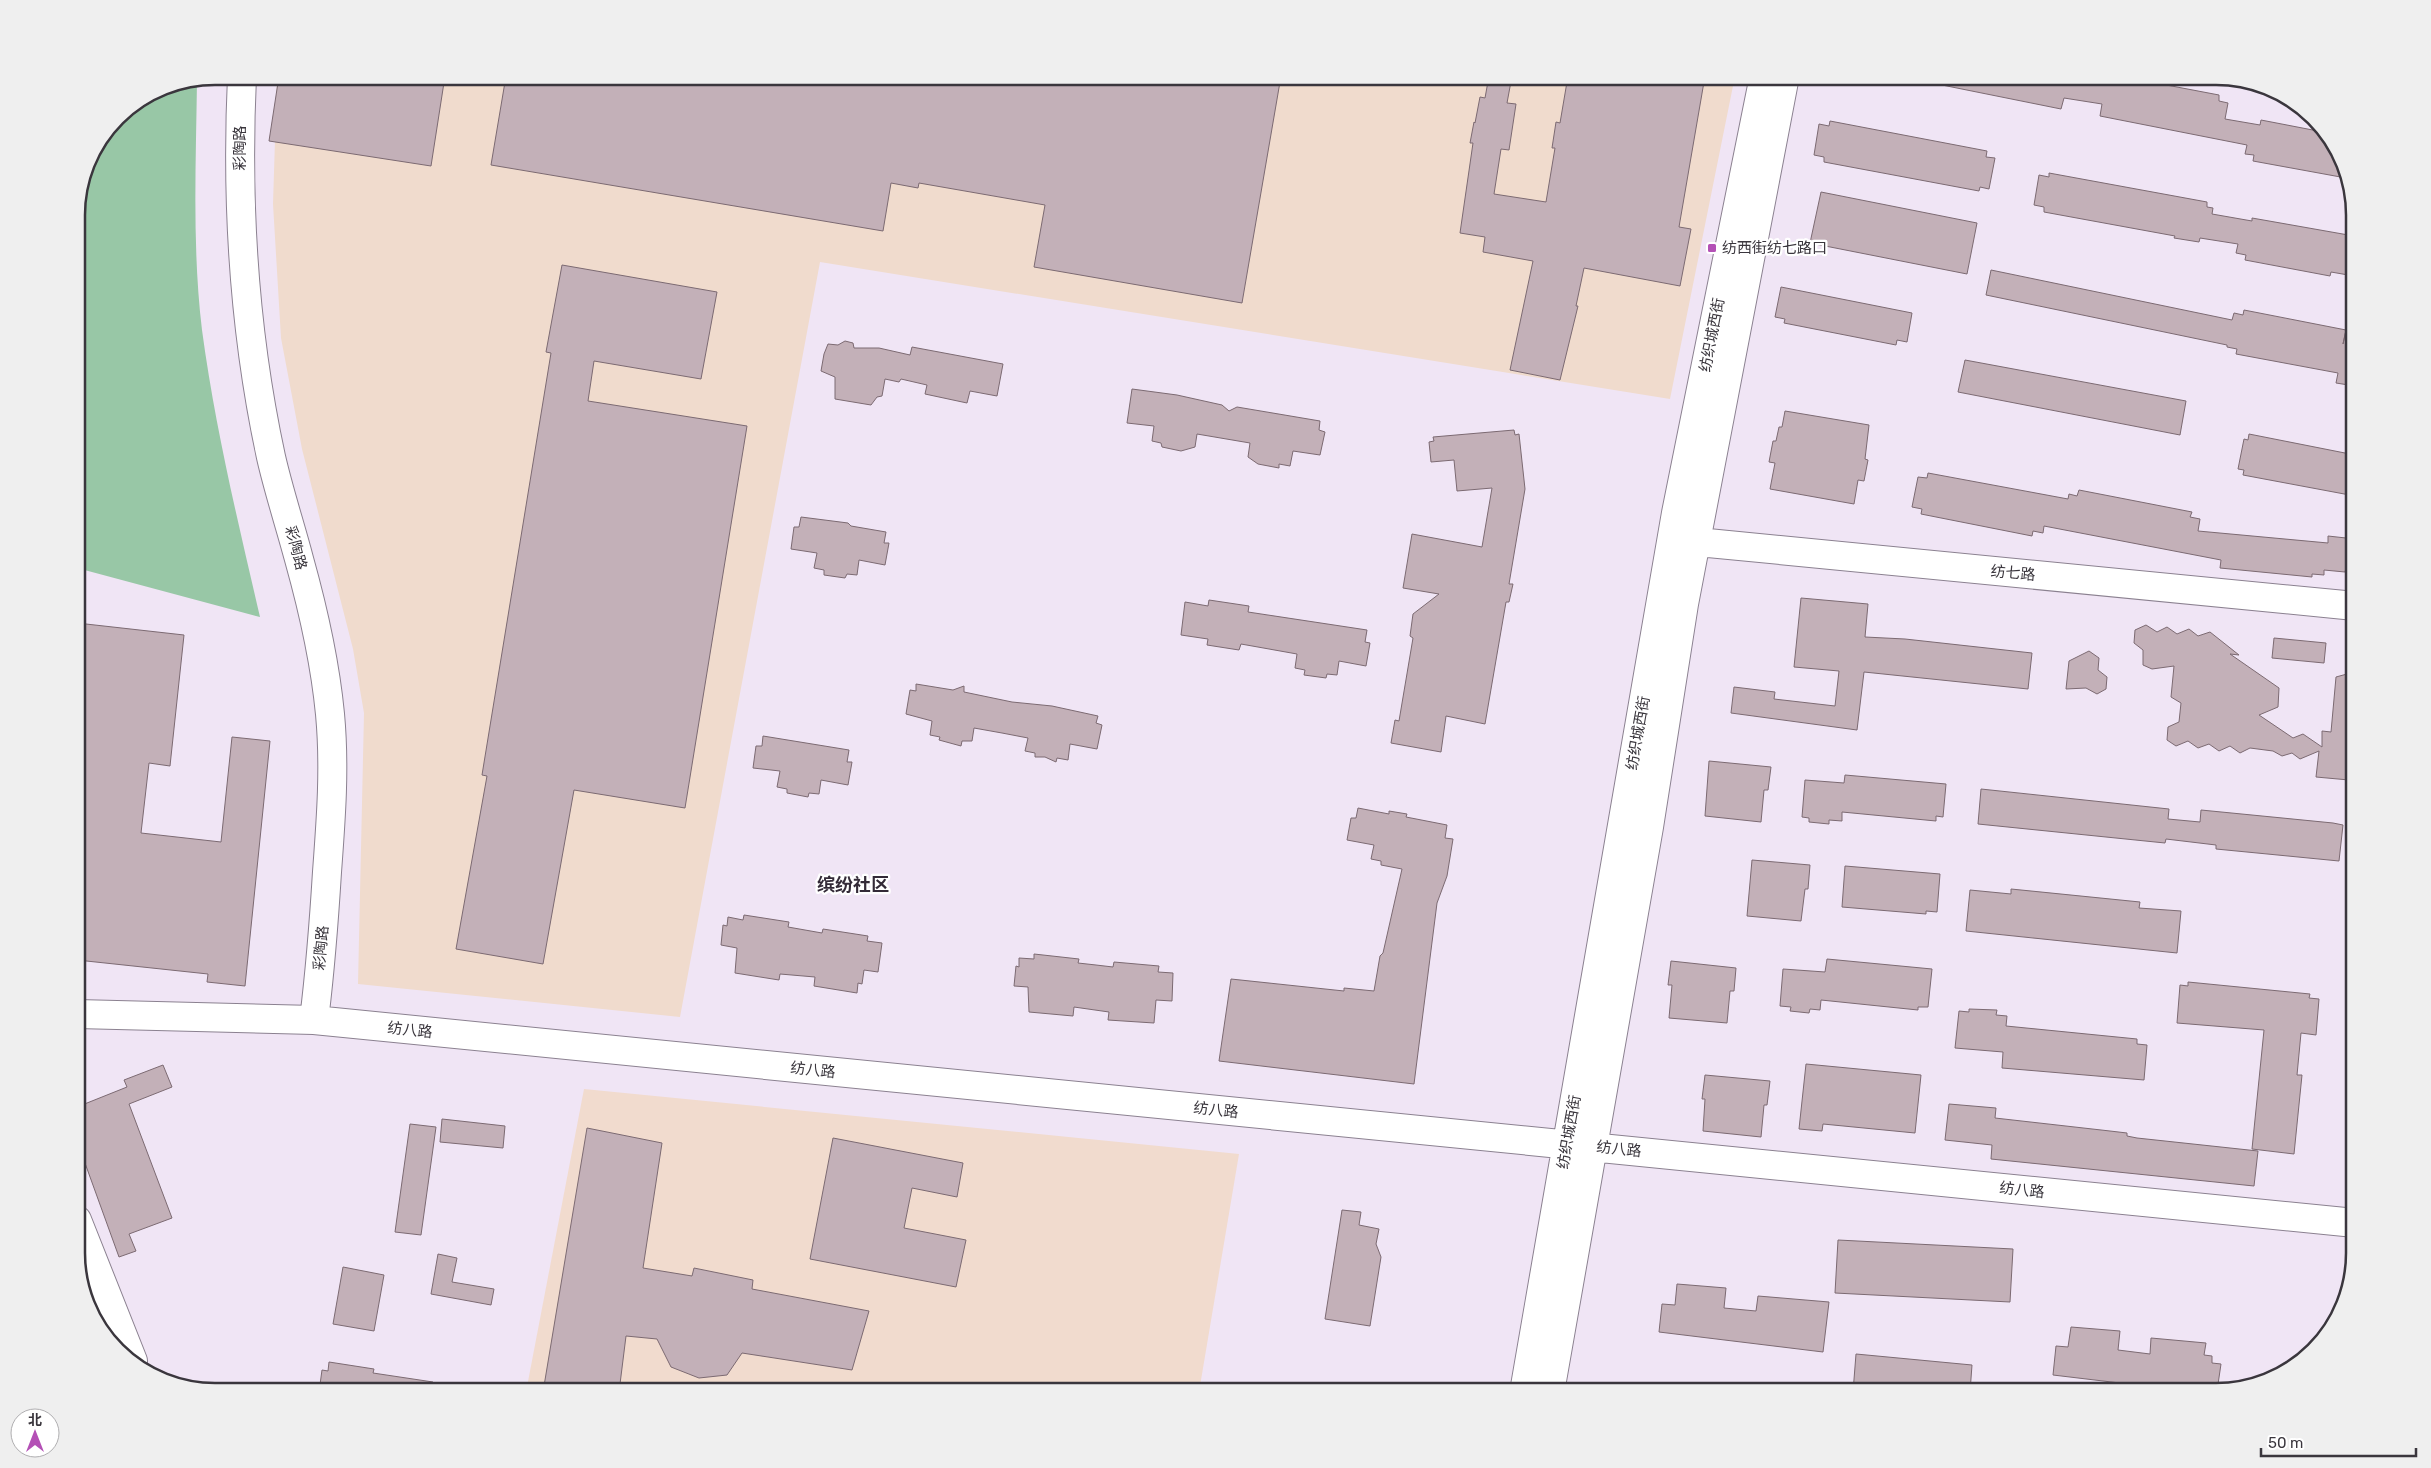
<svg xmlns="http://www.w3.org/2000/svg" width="2431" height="1468" viewBox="0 0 2431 1468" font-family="Rubik,'Noto Sans SC',sans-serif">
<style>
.industrial{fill:#f0dbcd}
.education{fill:#f1dbce}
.green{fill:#98c7a6}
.building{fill:#c3b0b8;stroke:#7c6a72}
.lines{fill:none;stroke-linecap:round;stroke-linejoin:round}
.minor-casing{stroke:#8b8190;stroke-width:30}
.minor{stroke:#fff;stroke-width:28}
.poi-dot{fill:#b450b6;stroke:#fff;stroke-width:2}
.labels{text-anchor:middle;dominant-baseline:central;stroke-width:4.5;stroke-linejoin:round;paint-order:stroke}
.street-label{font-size:15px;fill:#3a363d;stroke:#fff}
.poi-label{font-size:15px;fill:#3a363d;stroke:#fff;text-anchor:start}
.quarter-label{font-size:18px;font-weight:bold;fill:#332a37;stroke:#fff}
.rim{fill:none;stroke:#3a363d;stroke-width:2.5}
</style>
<rect width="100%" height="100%" fill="#f0e5f5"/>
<path class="industrial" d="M277 76H1735L1670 399 820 262 680 1017 358 984 364 713 353 649 302 449 281 338 273 204Z"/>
<path class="education" d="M584 1089 1239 1154 1199 1392H526Z"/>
<path class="green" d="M197 80C196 163 192 247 202 330 215 427 238 522 260 617L77 568V206L87 162 117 117 162 87Z"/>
<path class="building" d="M279 76H445L431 166 269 141Z
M506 76H1281L1242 303 1034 267 1045 205 919 183 918 188 891 183 883 231 491 165Z
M1489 76H1512L1507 103 1516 104 1509 150 1501 149 1494 194 1546 202 1555 148H1552L1556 122 1560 123 1568 76H1705L1679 227 1691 229 1680 286 1584 268 1576 306H1578L1560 380 1510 370 1533 261 1483 252 1485 237 1460 233 1473 143H1470L1474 122 1475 123 1480 97 1485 98Z
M1938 76H2093L2112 80 2113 76H2119L2219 95V101L2228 103 2225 119 2260 125 2261 120 2323 132 2336 145 2346 178 2253 161 2254 155 2245 154 2247 145 2100 116 2102 104 2064 98 2061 109 1937 84Z
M1830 121 1987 151 1986 157 1995 158 1989 189 1980 187 1979 191 1824 162V157L1814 155 1819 124 1829 126Z
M2049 173 2207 202V207L2213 208 2212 214 2252 221V218L2354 236V276L2331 272 2330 276 2245 260 2246 255 2236 253 2238 244 2200 238 2199 242 2174 238 2175 236 2044 212V207L2034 205 2039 175 2049 177Z
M1821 192 1977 223 1967 274 1810 243Z
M562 265 717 292 701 379 594 361 588 401 747 426 685 808 574 790 543 964 456 949 487 776 482 775 551 353 546 352Z
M1991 270 2232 320 2234 313 2243 315 2244 310 2346 330 2343 344 2346 330H2354L2355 386 2336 383 2338 373 2236 354 2237 349 2227 347V345L1986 295Z
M1781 287 1912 313 1907 342 1897 340 1896 345 1784 323 1785 319 1775 317Z
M845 341 853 343 854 348H879L910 355 912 347 1003 364 997 396 970 391 967 403 925 394 927 385 901 379 899 382 885 379 882 396 877 397 871 405 835 399V377L821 371 824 354 828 344 838 345Z
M1965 360 2186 401 2180 435 1958 392Z
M1132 389 1177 395 1222 405 1229 411 1237 407 1320 421 1319 430 1325 432 1320 455 1293 451 1290 466 1279 464V468L1258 464 1248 457 1250 443 1197 434 1195 447 1181 451 1162 447 1161 443 1152 441 1154 426 1127 423Z
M1785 411 1869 425 1865 459 1868 460 1864 481 1858 480 1854 504 1770 489 1775 463 1769 462 1773 441H1776L1779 427H1782Z
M1514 430 1515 435 1519 434 1525 489 1509 584H1513L1509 602H1506L1485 724 1446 716 1441 752 1391 743 1395 720 1399 721 1413 638 1410 636 1413 614 1439 594 1403 588 1412 534 1482 547 1492 488 1457 491 1454 460 1431 462 1429 442 1434 441 1433 437Z
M2249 434 2355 455V496L2243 475 2244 470 2238 469 2244 439 2248 440Z
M1928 473 2068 499 2069 494 2077 496 2079 490 2192 512 2190 517 2200 519 2198 531 2328 543V536L2355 539V569L2346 568 2345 572 2324 570V575L2312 574V577L2220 568 2221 560 2044 526 2043 533 2033 531 2032 536 1921 514 1922 509 1912 507 1918 477 1927 478Z
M801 517 848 523 851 526 886 532 884 543H889L885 565 859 560 857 575 847 574 845 578 824 575V570L814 568 817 553 791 549 794 527H799Z
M1801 598 1868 604 1865 637 1905 639 2032 653 2028 689 1864 672 1857 730 1731 713 1734 687 1775 692 1774 699 1835 706 1839 671 1794 667Z
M1209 600 1249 606 1248 612 1367 630 1365 642 1370 643 1366 666 1339 661 1337 675 1327 674 1326 678 1304 675 1305 670 1295 668 1297 654 1241 644 1239 650 1207 645 1208 639 1181 635 1185 602 1208 606Z
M77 623 184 635 170 766 149 763 141 833 221 842 232 737 270 741 245 986 207 982 208 974 77 960V823L84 754H77Z
M2146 625 2157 632 2167 627 2177 634 2189 629 2198 636 2210 632 2239 655 2230 654 2279 688 2278 707 2259 715 2293 738 2303 734 2322 747V731L2331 732 2336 677 2347 674 2355 684V723L2349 780 2316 777 2319 751 2300 759 2292 753 2282 756 2273 751 2250 748 2240 753 2230 746 2219 751 2209 744 2198 748 2188 741 2176 746 2167 740 2168 727 2179 722 2181 703 2171 697 2174 666 2152 669 2143 665V650L2134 643 2135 630Z
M2274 638 2326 643 2324 663 2272 658Z
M2089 651 2099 658 2098 670 2107 677 2106 689 2097 694 2086 688 2066 689 2069 661Z
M916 684 953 690 964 686V692L1012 702 1052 706 1098 716 1096 723 1102 725 1097 749 1070 744 1068 760 1057 758 1056 762 1045 757H1035V753L1025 751 1028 738 1002 733 974 728 972 741H962L961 746 939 740 940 737 930 735 932 721 906 714 910 690 916 691Z
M763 736 849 750 847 762H852L848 785 821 780 819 794 809 793 808 797 787 793V789L777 787 780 771 753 768 756 746H762Z
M1709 761 1771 767 1768 790H1764L1761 822 1705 816Z
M1845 775 1946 784 1943 817 1936 816V821L1842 812V821L1829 820V824L1809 822V818L1802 817 1805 780 1844 783Z
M1981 789 2169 809 2168 819 2200 822 2201 810 2333 823 2343 825 2339 861 2216 849V845L2166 839 2165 843 1978 824Z
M1358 808 1389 814V811L1407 814 1406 817 1447 825 1445 838 1453 839 1447 876 1437 903 1414 1084 1219 1061 1231 979 1344 991V988L1374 991 1380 956 1383 953 1402 869 1381 865V861L1371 859 1374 845 1347 840 1351 818H1356Z
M1752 860 1810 865 1808 889H1805L1801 921 1747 916Z
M1845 866 1940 874 1937 912 1926 911V914L1842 907Z
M2011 889 2140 902 2139 908 2181 911 2177 953 1966 931 1970 890 2011 894Z
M744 915 789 922 788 927 822 933 823 929 868 936 867 941 882 943 878 972 864 970 862 984 858 983 857 993 814 986 815 977 780 974 779 980 735 973 737 948 721 945 723 925 727 926 728 917 743 920Z
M1034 954 1079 959 1078 963 1096 965 1113 967 1114 962 1159 966 1158 972 1173 973 1172 1001 1156 1000 1154 1023 1108 1020 1109 1012 1074 1007 1073 1016 1029 1012 1028 987 1014 986 1016 966 1019 967V958L1034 959Z
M1827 959 1932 969 1928 1007H1918V1010L1821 1000 1820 1010 1810 1009 1809 1013 1790 1011 1791 1007 1780 1006 1783 969 1825 972Z
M1671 961 1736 968 1734 991H1730L1727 1023 1669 1018 1672 985H1668Z
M2188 982 2310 994 2309 998 2319 999 2316 1035 2301 1033 2297 1075H2302L2294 1154 2252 1149 2264 1030 2177 1023 2180 985 2188 986Z
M1969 1009 1997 1010 1996 1015 2007 1016 2006 1026 2137 1039V1044L2147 1045 2144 1080 2002 1068 2003 1052 1955 1048 1959 1011 1969 1012Z
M1806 1064 1921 1075 1915 1133 1823 1124 1822 1131 1799 1129Z
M163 1065 172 1087 129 1104 172 1218 129 1234 136 1251 119 1257 77 1141V1107L127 1087 124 1080Z
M1705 1075 1770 1081 1767 1105H1764L1761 1137 1703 1131 1705 1099H1702Z
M1949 1104 1996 1108 1995 1118 2110 1131 2127 1133V1136L2137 1138 2258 1151 2254 1186 1991 1159 1992 1145 1945 1140Z
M442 1119 505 1126 503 1148 440 1142Z
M410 1124 436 1127 421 1235 395 1232Z
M587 1128 662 1143 643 1268 692 1276 694 1268 753 1280 752 1289 869 1311 852 1370 742 1353 727 1375 699 1378 671 1367 657 1339 626 1336 619 1392H543Z
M833 1138 963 1163 957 1197 912 1188 904 1228 966 1240 956 1287 810 1259Z
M1342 1210 1361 1212 1359 1225 1379 1229 1376 1244 1381 1257 1370 1326 1325 1319Z
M1838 1240 2013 1249 2010 1302 1835 1293Z
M438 1254 457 1258 452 1282 494 1289 491 1305 431 1294Z
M343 1267 384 1275 374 1331 333 1324Z
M1677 1284 1726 1288 1724 1308 1756 1311 1758 1296 1829 1302 1823 1352 1659 1332 1662 1304 1675 1305Z
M2071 1327 2120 1331 2118 1350 2150 1354 2151 1338 2206 1343 2204 1355 2212 1356V1363L2221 1364 2217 1391 2195 1392 2053 1375 2056 1346 2068 1347Z
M1856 1354 1972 1365 1970 1392H1853Z
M329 1362 374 1369 373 1373 433 1382 432 1392H319L322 1370 328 1371Z"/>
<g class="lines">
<defs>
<path id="minor" d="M242 76C236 204 244 332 271 457 279 492 290 525 299 559 313 609 325 662 330 714 335 767 331 819 327 872 324 921 320 971 314 1020
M1677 540 2355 606
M77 1014 314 1020 2355 1223
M77 1220 133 1361
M1524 1392 1676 513 1764 76
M1550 1392 1649 827 1684 604 1785 76"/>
</defs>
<use href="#minor" class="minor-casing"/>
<use href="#minor" class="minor"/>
</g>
<rect class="poi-dot" x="1707" y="243" width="10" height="10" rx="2.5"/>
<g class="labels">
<g class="street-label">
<text transform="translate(240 148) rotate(-90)">彩陶路</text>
<text transform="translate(1712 335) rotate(-79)">纺织城西街</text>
<text transform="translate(296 548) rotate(75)">彩陶路</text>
<text transform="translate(2013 573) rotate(5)">纺七路</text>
<text transform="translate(1638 733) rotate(-80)">纺织城西街</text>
<text transform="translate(321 948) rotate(-85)">彩陶路</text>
<text transform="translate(410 1030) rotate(6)">纺八路</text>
<text transform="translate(813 1070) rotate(6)">纺八路</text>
<text transform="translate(1216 1110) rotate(6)">纺八路</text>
<text transform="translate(1569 1132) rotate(-80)">纺织城西街</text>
<text transform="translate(1619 1149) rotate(6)">纺八路</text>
<text transform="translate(2022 1190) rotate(6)">纺八路</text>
</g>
<g class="poi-label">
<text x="1722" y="248">纺西街纺七路口</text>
</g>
<g class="quarter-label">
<text x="853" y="885">缤纷社区</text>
</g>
</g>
<path d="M0 0H2431V1468H0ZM215 85H2216A130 130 0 0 1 2346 215V1253A130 130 0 0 1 2216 1383H215A130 130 0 0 1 85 1253V215A130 130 0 0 1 215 85Z" fill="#efefef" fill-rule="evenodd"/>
<path class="rim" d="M215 85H2216A130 130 0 0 1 2346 215V1253A130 130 0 0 1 2216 1383H215A130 130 0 0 1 85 1253V215A130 130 0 0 1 215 85Z"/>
<g transform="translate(35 1433)"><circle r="24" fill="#ffffff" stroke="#b0afb1"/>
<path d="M0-4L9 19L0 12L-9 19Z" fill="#b450b6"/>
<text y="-8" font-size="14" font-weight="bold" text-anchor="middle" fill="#3a363d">北</text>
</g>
<path d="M2261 1448v8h155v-8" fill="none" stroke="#3a363d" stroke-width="2.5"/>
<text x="2268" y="1448" font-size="15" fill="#3a363d" stroke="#ffffff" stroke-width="4" paint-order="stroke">50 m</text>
</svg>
